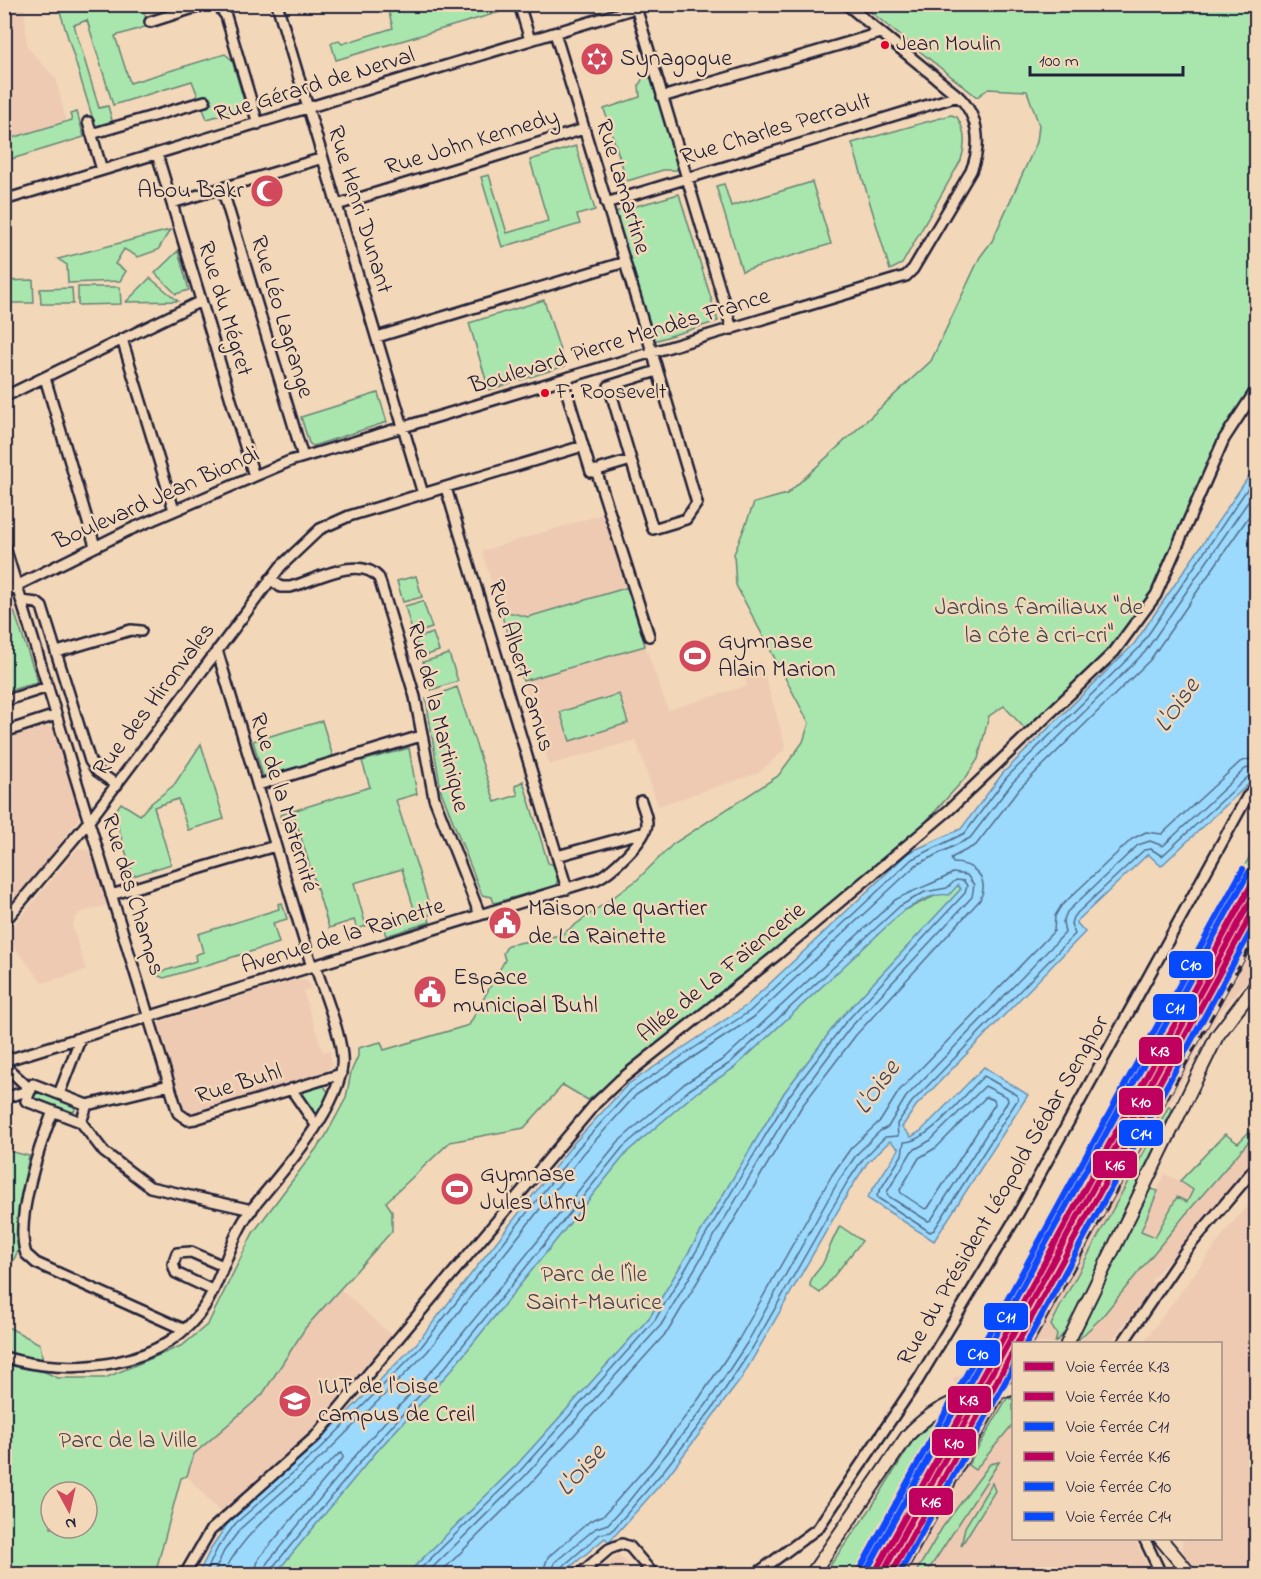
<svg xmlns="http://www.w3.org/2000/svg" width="1261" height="1579" viewBox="0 0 1261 1579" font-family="'Indie Flower',sans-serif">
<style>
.built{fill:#eecab3}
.green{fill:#a9e6ae;stroke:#668474;stroke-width:1.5;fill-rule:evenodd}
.water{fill:#9bdafd;stroke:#6b90af;stroke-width:1.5}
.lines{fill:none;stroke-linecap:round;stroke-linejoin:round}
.shore{stroke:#526c89;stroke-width:1.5}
.minor-casing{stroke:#22223b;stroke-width:14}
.tertiary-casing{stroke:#22223b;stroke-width:16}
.minor{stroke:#f3d7b9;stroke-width:9}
.tertiary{stroke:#f3d7b9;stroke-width:12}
.rail-casing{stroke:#22223b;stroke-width:5}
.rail{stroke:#f3d7b9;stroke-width:3;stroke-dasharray:9;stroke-linecap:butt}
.tertiary-bridge-casing{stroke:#22223b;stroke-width:16;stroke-linecap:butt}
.tertiary-bridge{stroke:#f3d7b9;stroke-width:12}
.rail-1-casing{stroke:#f3d7b9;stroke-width:10}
.rail-2-casing{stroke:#f3d7b9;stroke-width:10}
.rail-3-casing{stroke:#f3d7b9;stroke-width:10}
.rail-4-casing{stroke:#f3d7b9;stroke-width:10}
.rail-5-casing{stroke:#f3d7b9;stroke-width:10}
.rail-6-casing{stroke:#f3d7b9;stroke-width:10}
.rail-1{stroke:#bf005f;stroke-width:6}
.rail-2{stroke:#bf005f;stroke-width:6}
.rail-3{stroke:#0749ff;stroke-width:6}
.rail-4{stroke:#bf005f;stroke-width:6}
.rail-5{stroke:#0749ff;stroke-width:6}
.rail-6{stroke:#0749ff;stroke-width:6}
.bus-dot{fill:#e4002b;stroke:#f3d7b9;stroke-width:2}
.labels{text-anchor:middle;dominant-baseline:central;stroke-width:5;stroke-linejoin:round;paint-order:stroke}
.bus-label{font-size:22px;fill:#22223b;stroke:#f3d7b9;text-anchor:start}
.poi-label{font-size:24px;fill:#22223b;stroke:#f3d7b9;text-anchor:start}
.street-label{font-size:24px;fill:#22223b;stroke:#f3d7b9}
.park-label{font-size:24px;fill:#3d4952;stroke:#f3d7b9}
.water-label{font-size:26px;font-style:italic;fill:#3a4762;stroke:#f3d7b9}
.line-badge{stroke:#f3d7b9;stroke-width:2}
.badge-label{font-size:16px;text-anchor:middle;font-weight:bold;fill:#fff}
</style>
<rect width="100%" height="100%" fill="#f3d7b9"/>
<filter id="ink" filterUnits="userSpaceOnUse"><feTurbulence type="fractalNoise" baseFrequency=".0167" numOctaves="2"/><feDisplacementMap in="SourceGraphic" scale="12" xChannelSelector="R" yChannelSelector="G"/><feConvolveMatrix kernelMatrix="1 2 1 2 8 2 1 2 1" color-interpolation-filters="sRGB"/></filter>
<g filter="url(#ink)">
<path class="built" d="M5 4 24 5 27 47 56 79 66 121 5 140Z
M606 513 629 587 528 617 500 610 482 551Z
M645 646 668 710 747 686 742 669 761 662 786 748 759 773 658 806 636 740 549 765 523 681Z
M47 726 54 729 79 812 78 820 17 898 5 889V740Z
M1256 845V944L1251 953 1256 959V970L1218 1015 1201 1045 1064 1305 1054 1343 1014 1344V1538L1134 1539 1152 1574H827L935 1431 956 1391 953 1377 965 1374 985 1342 1073 1186 1154 1028Z
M78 848 91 851 107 905 79 913 72 925 86 970 43 983 5 936Z
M298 979 307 981 311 988 303 991 323 1052 330 1050 332 1065 326 1071 195 1112 187 1111 181 1103 158 1026 162 1021Z
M1256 1125V1159L1151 1281 1155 1285 1110 1343 1078 1344 1103 1316 1165 1174 1180 1181 1225 1134 1238 1143Z
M1256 1196V1574H1200L1183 1552 1182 1539H1172L1220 1538V1344L1143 1343 1229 1227Z
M336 1285 391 1335 313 1430 221 1513 187 1476 194 1454Z
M618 1554 637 1574H594Z"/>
<path class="green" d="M58 5H142L148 26 115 36 130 83 225 54 232 60 246 108 207 119 192 81 113 105 87 20 74 25 99 108 108 106 113 124 96 129Z
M387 5H498L500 12 336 60 331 43 339 41 342 44 393 28Z
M862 5H1256V382L1229 421 1148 602 1122 636 1087 672 1025 729 1004 706 989 716 978 759 967 776 920 828 771 955 737 978 660 1045 588 1100 563 1085 524 1128 450 1142 386 1202 392 1211V1231L306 1327 262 1395 194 1454 187 1476 181 1478 155 1574H5L4 1325 40 1344 45 1372 58 1378H105L183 1345 208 1324 253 1233 325 1137 346 1098 351 1072 358 1056V1048L381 1042 384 1050 469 1025 505 960 503 953 508 945 561 935 637 880 673 844 778 776 803 742 809 723 736 585 734 554 754 503 787 494 931 361 980 257 992 241 1037 142 1039 125 1027 91 988 89 977 97ZM51 1492H87V1528H51Z
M650 77 679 166 677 170H663L627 181 604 109 640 97 639 85 643 78Z
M77 112 84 137 5 161V140L72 120 70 114Z
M951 115 957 117C966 131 966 145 961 160L902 264 890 270 852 143Z
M576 146 595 210 577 215 580 224 502 247 481 177 489 175 507 233 548 221 530 160Z
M812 182 831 244 742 271 716 186 724 184 731 206Z
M679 194 718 321 654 341 615 212Z
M170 230 158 250 138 257 124 249 115 264 126 271 120 281 68 283 67 265 58 259Z
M178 251 189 290 176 294 155 273Z
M150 278 178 301 126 302Z
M33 280 34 303H5V281Z
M78 287H120L121 304 78 305Z
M72 288 73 304H41L40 289Z
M544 300 565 366 489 390 469 323Z
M378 393 387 422 313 446 309 443 301 417Z
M416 576 422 597 403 602 397 581Z
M629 587 645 646 523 681 500 610 528 617Z
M423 601 432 628 413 634 405 606Z
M14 611 38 682 5 692V616Z
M433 633 439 651 421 657 415 639Z
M449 654 458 681 431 690 423 662Z
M457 687 495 802 518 795 515 786 523 781 548 863 558 866 559 875 556 885 494 903 492 897 482 895 441 791 426 699Z
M619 694 628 723 570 741 560 712Z
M322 721 333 757 263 776 253 741Z
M201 744 224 819 188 830 178 799 154 807 171 864 133 876 116 820 111 817 121 803 140 815 149 805 174 785Z
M409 748 417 794 396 800 432 914 428 915 430 922 386 936 382 922 415 912 402 869 354 883 366 926 357 929 354 920 329 928 295 818 281 822 280 815 370 787 362 761Z
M1256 845V869L1210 954 1199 949Z
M958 885 961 889 839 1020 784 1093 650 1317 514 1468 407 1574H275L376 1452 452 1369 628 1151 693 1095 734 1068 903 911Z
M282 903 287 919 273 923 279 943 164 978 154 974 196 961 195 955 203 952 198 934 279 909 278 904Z
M324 1086 330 1095 320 1113H314L302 1097 303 1089Z
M40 1092 73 1104 75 1110 71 1114 35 1100 34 1095Z
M1169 1106 1172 1110 1067 1330 1055 1343 1057 1335 1051 1325 1063 1301Z
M1256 1125V1133L1185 1215 1101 1318 1075 1343 1150 1189 1158 1191 1141 1231 1155 1237 1177 1197 1187 1202 1193 1190 1180 1181 1225 1134 1238 1143Z
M5 1150 29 1156 19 1207 18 1251 5 1277Z
M840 1226 862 1241 820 1293 810 1286C810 1275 820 1271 824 1261 829 1249 833 1238 840 1226Z
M1007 1398 1013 1399V1424L975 1470 968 1465Z
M943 1414 915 1482 862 1574H824L871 1508 914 1439Z
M999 1462 926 1574H915L942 1528 990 1464Z
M992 1483 995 1491 961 1546 965 1527Z"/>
<path class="water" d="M1256 466V777L1161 866 1148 854 1076 922 1085 932 916 1106 902 1127 911 1137 921 1131 984 1067 1028 1095 934 1241 867 1198 899 1149 890 1141 867 1163 851 1188 741 1379 666 1478 609 1542 605 1538 562 1574H407L514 1468 650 1317 784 1093 839 1020 961 889 958 885 949 895C932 892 918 903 903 911L734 1068 693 1095 628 1151 452 1369 376 1452 275 1574H198L213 1545 231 1519 316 1444 417 1343 573 1144 627 1085 746 1006 908 853 961 829 1003 773 1134 644Z"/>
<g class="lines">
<path class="shore" d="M984 1076 1017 1095 1018 1099 934 1230 930 1232 878 1198 877 1195 902 1155 904 1142C931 1141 963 1095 984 1076Z
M985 1086 1007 1097 1008 1101 931 1220 928 1221 888 1196 887 1192 912 1151 931 1140Z
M986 1097 994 1100 995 1104 928 1208 925 1209 901 1193 900 1190 919 1158 937 1147Z
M205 1574 218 1547 236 1523 320 1449 421 1347 578 1148 631 1090 750 1011 912 859 965 833 1007 777 1139 648 1256 476
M213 1574 224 1551 241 1528 325 1454 427 1352 584 1153 636 1095 754 1017 916 865 970 838 1013 782 1145 652 1256 490
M223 1574C249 1522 298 1494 339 1454L342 1453 343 1458 259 1558 254 1574
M263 1574 267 1563 366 1443 441 1360 618 1142 684 1084 725 1058 895 900C914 889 935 884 953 873L967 875 974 885 972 897 849 1029 795 1101 661 1325 524 1477 426 1574
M271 1574 272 1568 372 1448 447 1365 623 1147 689 1090 730 1063 900 906 925 892 947 888 956 880 964 881 967 886 965 893 844 1024 789 1096 655 1320 519 1472 415 1574
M439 1574 531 1483 668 1331 802 1106 856 1035 980 900C990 878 974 863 953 863L951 858 976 845 1020 788 1150 660 1256 506
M542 1574 548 1557 590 1521 604 1515 649 1464 698 1400 739 1339 832 1175 851 1148 881 1120 899 1091 1054 931 1055 916 1061 906 1132 839 1146 832 1162 834 1240 762 1256 757
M551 1574 555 1562 596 1528 608 1524 628 1502 706 1405 747 1343 839 1180 857 1154 880 1131 888 1127 906 1097 1065 933 1063 922 1067 912 1138 845 1150 841 1163 846 1245 769 1256 766
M558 1574 561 1568 600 1534 611 1532 661 1474 712 1409 753 1347 846 1184 863 1159 885 1137 898 1136 897 1124 912 1102 1075 934 1071 924 1073 917 1144 850 1151 849 1162 856 1250 775 1256 773"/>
<defs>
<path id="minor" d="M217 4 226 16 258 124
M277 4 423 494
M519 4 530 40
M635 4 732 329
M150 22 206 4
M555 33 654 358
M662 97 880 33
M88 122 102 170
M91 134 205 101
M157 154 254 476
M222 188 303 457
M4 200 636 8
M172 203 323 158
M606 203 958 96
M337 205 584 129
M377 337 625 262
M122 339 174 510
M45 378 95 546
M563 380 591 472 596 470 649 636
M4 397 201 301
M631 460 609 386 657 371
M601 469 631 460 653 529 686 519 697 503 655 362
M446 488 567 889
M4 544 178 1113 188 1120 195 1119 341 1074
M270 579 281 587H290C314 581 359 554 379 578L415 697 434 798 480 915
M4 592 129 530 290 461 906 276 913 269 971 171C982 145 979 116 958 96L846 4
M22 601 37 603 42 607 90 761 97 771 117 785
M217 650 312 967
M57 652 131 630 141 631
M4 701 48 687
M4 732 56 715
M258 785 421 736
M557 856 644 832
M111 895 275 846
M4 922 89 821 281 566 320 529 349 516 583 446
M4 1061 597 879C611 872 646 840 647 824 647 816 643 808 641 801
M4 1065 31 1090 4 1098
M33 1084 87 1105 81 1122 26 1101Z
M291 1089 316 1125
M59 1094 81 1037
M87 1105 169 1085
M53 1111C40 1145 14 1219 26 1254L36 1263 183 1329
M81 1122 104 1152 150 1187 252 1210
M212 1290 176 1273 173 1264 177 1253 191 1252 223 1266
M1122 1344 1186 1250 1256 1167
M4 1357C71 1377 166 1369 206 1304 224 1274 230 1238 251 1210 281 1172 336 1114 342 1066 345 1042 323 991 315 965
M1144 1538 1161 1574
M185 1574 210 1531 316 1436 595 1104 620 1080 778 954 949 810 1114 652 1156 595 1224 439 1256 390
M580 1574 609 1549 622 1544 630 1547 653 1574
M756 1574 818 1528 918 1380 1018 1214 1247 797 1256 788"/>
<path id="tertiary" d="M1067 1344 1217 1036 1256 985
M1160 1538 1190 1574
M812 1574 908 1435"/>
</defs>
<use href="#minor" class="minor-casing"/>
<use href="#tertiary" class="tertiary-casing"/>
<use href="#minor" class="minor"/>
<use href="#tertiary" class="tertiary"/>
<defs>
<path id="rail" d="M1113 1170 1194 1011 1256 899
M1031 1344 1256 935
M904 1574 1014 1375"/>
</defs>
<use href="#rail" class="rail-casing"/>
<use href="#rail" class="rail"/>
<defs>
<path id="tertiary-bridge" d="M908 1435C940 1401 969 1395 1014 1389"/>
</defs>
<use href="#tertiary-bridge" class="tertiary-bridge-casing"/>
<use href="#tertiary-bridge" class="tertiary-bridge"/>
<defs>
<path id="rail-1" d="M874 1574 1256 876"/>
<path id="rail-2" d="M882 1574 1256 891"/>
<path id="rail-3" d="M867 1570 1249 872"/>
<path id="rail-4" d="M1017 1344 1256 906
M891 1574 1014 1350"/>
<path id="rail-5" d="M861 1567 1243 869"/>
<path id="rail-6" d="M1026 1344 1256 922
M899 1574 1014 1366"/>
</defs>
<use href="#rail-1" class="rail-1-casing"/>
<use href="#rail-2" class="rail-2-casing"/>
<use href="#rail-3" class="rail-3-casing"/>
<use href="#rail-4" class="rail-4-casing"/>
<use href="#rail-5" class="rail-5-casing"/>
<use href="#rail-6" class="rail-6-casing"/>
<use href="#rail-1" class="rail-1"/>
<use href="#rail-2" class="rail-2"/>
<use href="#rail-3" class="rail-3"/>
<use href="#rail-4" class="rail-4"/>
<use href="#rail-5" class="rail-5"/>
<use href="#rail-6" class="rail-6"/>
</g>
</g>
<defs>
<symbol id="synagogue-disc" viewBox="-11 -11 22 22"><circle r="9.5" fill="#d1495b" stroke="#f3d7b9"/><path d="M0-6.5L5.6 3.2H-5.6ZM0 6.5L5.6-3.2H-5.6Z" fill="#fff"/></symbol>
<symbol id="mosque-disc" viewBox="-11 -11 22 22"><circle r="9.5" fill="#d1495b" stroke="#f3d7b9"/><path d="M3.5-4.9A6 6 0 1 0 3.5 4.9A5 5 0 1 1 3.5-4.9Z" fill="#fff"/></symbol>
<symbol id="stadium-disc" viewBox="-11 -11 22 22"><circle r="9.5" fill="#d1495b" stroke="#f3d7b9"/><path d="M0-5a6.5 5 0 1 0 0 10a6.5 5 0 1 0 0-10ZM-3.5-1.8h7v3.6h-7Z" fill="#fff"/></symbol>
<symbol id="civic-disc" viewBox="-11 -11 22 22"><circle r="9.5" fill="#d1495b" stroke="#f3d7b9"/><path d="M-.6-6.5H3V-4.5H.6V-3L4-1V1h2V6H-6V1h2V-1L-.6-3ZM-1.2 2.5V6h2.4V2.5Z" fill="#fff"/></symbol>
<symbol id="university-disc" viewBox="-11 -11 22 22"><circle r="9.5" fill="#d1495b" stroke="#f3d7b9"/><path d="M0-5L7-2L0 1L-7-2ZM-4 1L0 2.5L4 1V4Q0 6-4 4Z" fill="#fff"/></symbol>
</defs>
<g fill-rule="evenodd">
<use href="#synagogue-disc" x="578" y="40" width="38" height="38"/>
<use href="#mosque-disc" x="248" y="172" width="38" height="38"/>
<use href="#stadium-disc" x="676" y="637" width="38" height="38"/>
<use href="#civic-disc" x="486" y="904" width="38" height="38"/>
<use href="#civic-disc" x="411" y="973" width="38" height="38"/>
<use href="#stadium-disc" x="438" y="1170" width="38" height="38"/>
<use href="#university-disc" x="276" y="1382" width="38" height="38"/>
</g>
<g class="bus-dot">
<circle cx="885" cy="45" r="5"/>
<circle cx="545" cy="393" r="5"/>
</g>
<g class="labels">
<g class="bus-label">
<text x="896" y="45">Jean Moulin</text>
<text x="556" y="393">F. Roosevelt</text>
</g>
<g class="poi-label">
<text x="620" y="59">Synagogue</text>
<text x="244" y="191" text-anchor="end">Abou Bakr</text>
<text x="718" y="642">Gymnase<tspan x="718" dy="28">Alain Marion</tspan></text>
<text x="528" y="909">Maison de quartier<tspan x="528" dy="28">de La Rainette</tspan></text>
<text x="453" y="978">Espace<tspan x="453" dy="28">municipal Buhl</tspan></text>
<text x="480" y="1175">Gymnase<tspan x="480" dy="28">Jules Uhry</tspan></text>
<text x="318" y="1387">IUT de l'Oise<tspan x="318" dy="28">campus de Creil</tspan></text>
</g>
<g class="street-label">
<text transform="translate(315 86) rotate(-17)">Rue Gérard de Nerval</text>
<text transform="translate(776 130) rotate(-17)">Rue Charles Perrault</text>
<text transform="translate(472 143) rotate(-17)">Rue John Kennedy</text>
<text transform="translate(622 187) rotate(73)">Rue Lamartine</text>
<text transform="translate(359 210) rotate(73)">Rue Henri Dunant</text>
<text transform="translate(224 309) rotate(73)">Rue du Mégret</text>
<text transform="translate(281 317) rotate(73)">Rue Léo Lagrange</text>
<text transform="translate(620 342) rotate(-17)">Boulevard Pierre Mendès France</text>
<text transform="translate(157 499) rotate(-24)">Boulevard Jean Biondi</text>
<text transform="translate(520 666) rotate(73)">Rue Albert Camus</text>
<text transform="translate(155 700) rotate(-53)">Rue des Hironvales</text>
<text transform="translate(437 717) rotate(76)">Rue de la Martinique</text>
<text transform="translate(283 803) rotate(73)">Rue de la Maternité</text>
<text transform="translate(132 895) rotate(73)">Rue des Champs</text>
<text transform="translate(343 937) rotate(-17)">Avenue de la Rainette</text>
<text transform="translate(722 973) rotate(-39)">Allée de La Faïencerie</text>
<text transform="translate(239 1085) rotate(-17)">Rue Buhl</text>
<text transform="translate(1004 1191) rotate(-60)">Rue du Président Léopold Sédar Senghor</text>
</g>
<g class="park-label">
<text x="1039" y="608">Jardins familiaux "de<tspan x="1039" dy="28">la côte à cri-cri"</tspan></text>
<text x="594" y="1275">Parc de l'Île<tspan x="594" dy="28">Saint-Maurice</tspan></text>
<text x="128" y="1441">Parc de la Ville</text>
</g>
<g class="water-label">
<text transform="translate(1178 706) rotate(-55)">L'Oise</text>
<text transform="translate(878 1088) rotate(-54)">L'Oise</text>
<text transform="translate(582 1471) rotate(-48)">L'Oise</text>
</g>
</g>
<g class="line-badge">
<rect x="1168" y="950" width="46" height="29" rx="6" fill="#0749ff"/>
<rect x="1152" y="993" width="46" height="28" rx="6" fill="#0749ff"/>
<rect x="1138" y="1036" width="45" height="29" rx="6" fill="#bf005f"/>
<rect x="1118" y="1087" width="46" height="29" rx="6" fill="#bf005f"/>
<rect x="1118" y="1119" width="46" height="28" rx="6" fill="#0749ff"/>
<rect x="1092" y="1150" width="46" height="29" rx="6" fill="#bf005f"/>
<rect x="983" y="1302" width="46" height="29" rx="6" fill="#0749ff"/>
<rect x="955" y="1339" width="46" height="28" rx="6" fill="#0749ff"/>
<rect x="947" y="1385" width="45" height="29" rx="6" fill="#bf005f"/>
<rect x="931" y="1428" width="46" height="29" rx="6" fill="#bf005f"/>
<rect x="908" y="1487" width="46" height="29" rx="6" fill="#bf005f"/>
</g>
<g class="badge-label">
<text x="1191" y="970">C10</text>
<text x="1175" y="1013">C11</text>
<text x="1160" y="1056">K13</text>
<text x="1141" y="1107">K10</text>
<text x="1141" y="1139">C14</text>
<text x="1115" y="1170">K16</text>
<text x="1006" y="1322">C11</text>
<text x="978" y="1359">C10</text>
<text x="969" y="1405">K13</text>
<text x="954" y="1448">K10</text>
<text x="931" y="1507">K16</text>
</g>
<rect width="1261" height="1579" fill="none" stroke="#f3d7b9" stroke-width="24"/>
<rect x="12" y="12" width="1237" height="1555" fill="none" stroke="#22223b" stroke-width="2" filter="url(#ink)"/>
<rect x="1012" y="1342" width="210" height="198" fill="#f3d7b9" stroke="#9f8f87" stroke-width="1.5"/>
<rect x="1024" y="1362" width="30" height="9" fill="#bf005f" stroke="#9f8f87" stroke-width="1.5"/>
<text x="1066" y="1372" font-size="18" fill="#22223b">Voie ferrée K13</text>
<rect x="1024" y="1392" width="30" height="9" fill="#bf005f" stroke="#9f8f87" stroke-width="1.5"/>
<text x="1066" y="1402" font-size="18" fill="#22223b">Voie ferrée K10</text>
<rect x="1024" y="1422" width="30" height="9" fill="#0749ff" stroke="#9f8f87" stroke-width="1.5"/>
<text x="1066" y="1432" font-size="18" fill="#22223b">Voie ferrée C11</text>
<rect x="1024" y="1452" width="30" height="9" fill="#bf005f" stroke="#9f8f87" stroke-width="1.5"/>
<text x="1066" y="1462" font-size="18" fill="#22223b">Voie ferrée K16</text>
<rect x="1024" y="1482" width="30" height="9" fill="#0749ff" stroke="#9f8f87" stroke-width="1.5"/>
<text x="1066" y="1492" font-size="18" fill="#22223b">Voie ferrée C10</text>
<rect x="1024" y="1512" width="30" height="9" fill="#0749ff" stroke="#9f8f87" stroke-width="1.5"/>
<text x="1066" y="1522" font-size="18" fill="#22223b">Voie ferrée C14</text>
<g transform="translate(69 1510) rotate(172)"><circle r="28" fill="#f3d7b9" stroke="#9f8f87" stroke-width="1.5"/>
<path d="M0-4.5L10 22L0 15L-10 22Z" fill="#d1495b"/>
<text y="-9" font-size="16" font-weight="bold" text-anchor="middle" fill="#22223b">N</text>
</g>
<path d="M1030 66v9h153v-9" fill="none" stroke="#22223b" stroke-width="3"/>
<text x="1039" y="66" font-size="18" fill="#22223b" stroke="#f3d7b9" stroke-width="4.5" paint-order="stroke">100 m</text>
</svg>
